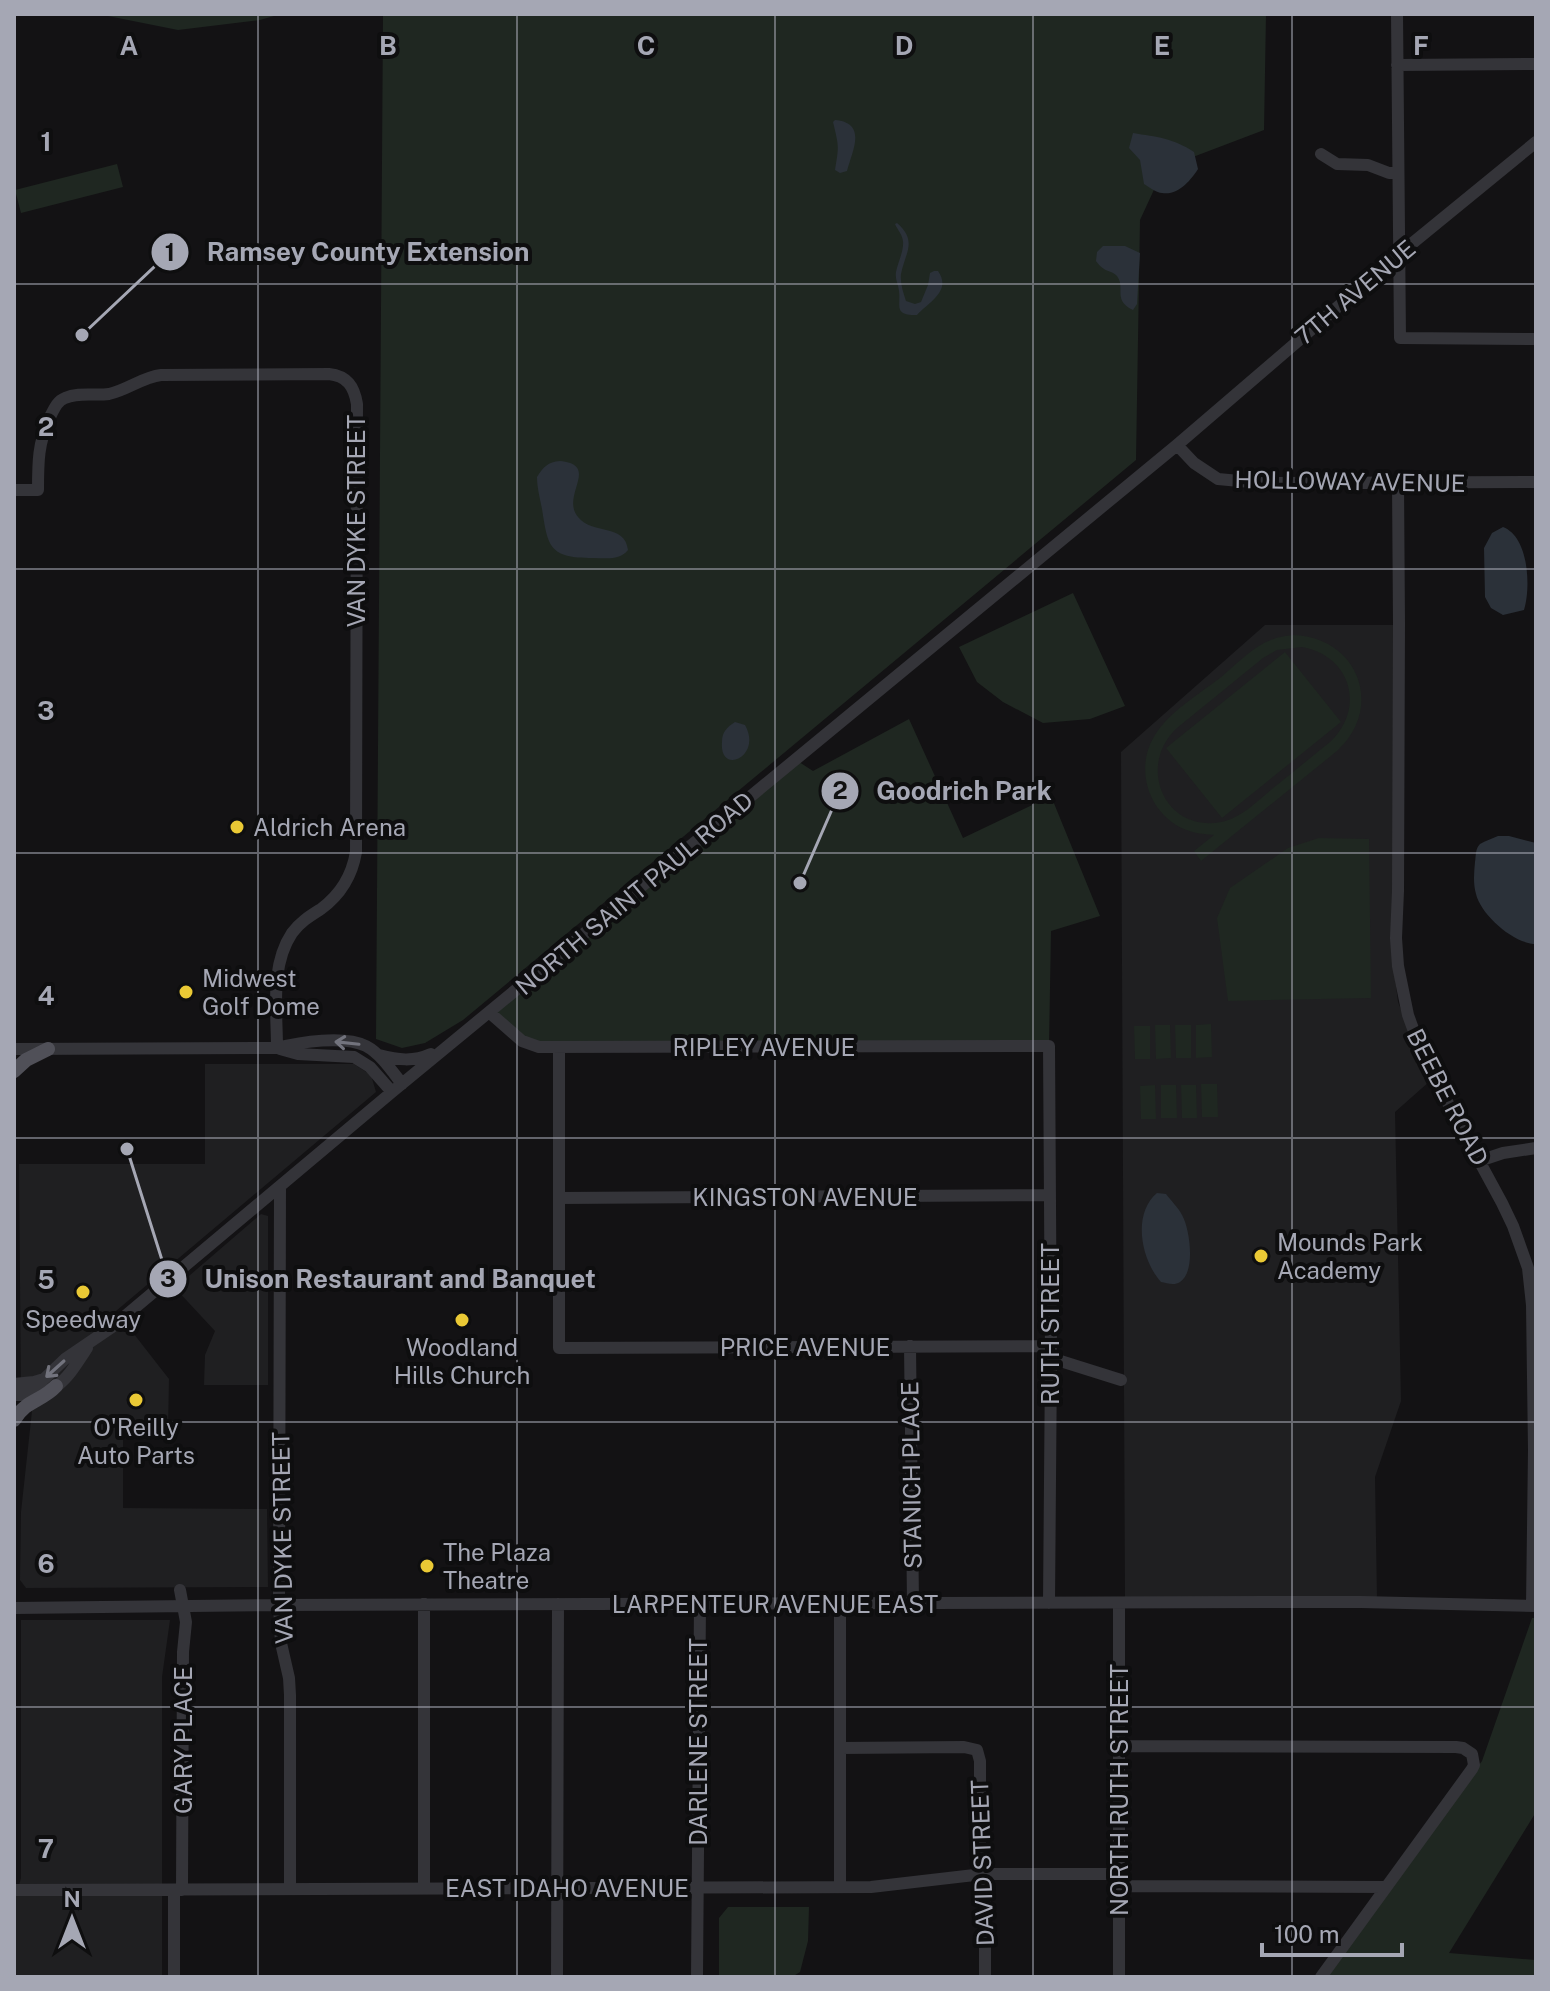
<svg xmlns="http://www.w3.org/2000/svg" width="1550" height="1991" viewBox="0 0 1550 1991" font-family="'Public Sans',sans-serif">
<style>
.built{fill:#1f1f21}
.green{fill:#1f2721;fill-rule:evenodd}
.water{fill:#2b3139}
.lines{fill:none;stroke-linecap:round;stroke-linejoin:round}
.minor{stroke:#343439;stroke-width:12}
.major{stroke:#505058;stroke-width:14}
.oneway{stroke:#72737d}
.grid{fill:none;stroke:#a5a7b4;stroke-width:2;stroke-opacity:0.55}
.poi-dot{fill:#eac935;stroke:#0e0e0f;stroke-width:3}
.labels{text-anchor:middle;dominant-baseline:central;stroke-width:8;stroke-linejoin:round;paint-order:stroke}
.street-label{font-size:24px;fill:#a5a7b4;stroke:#0e0e0f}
.poi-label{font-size:24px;fill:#a5a7b4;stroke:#0e0e0f;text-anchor:start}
.grid-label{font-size:26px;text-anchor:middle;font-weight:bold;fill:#a5a7b4;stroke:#0e0e0f;stroke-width:8;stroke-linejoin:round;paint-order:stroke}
.leader{fill:none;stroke:#a5a7b4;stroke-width:3}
.callout-dot{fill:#a5a7b4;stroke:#0e0e0f;stroke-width:3}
.mark-label{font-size:24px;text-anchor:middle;font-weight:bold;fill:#111}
.callout-label{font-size:26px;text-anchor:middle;font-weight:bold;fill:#a5a7b4;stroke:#0e0e0f;stroke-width:8;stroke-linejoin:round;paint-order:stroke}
</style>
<rect width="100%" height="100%" fill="#131214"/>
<path class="built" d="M1265 625H1395L1394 970 1398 1002 1430 1081 1395 1112 1401 1401 1375 1477 1377 1598 1125 1600 1121 752Z
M205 1064H354L371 1075 376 1092 116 1311 169 1379 168 1430H123V1508L267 1509 268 1587 26 1588 20 1580 21 1512 32 1411 21 1401 19 1164H205Z
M261 1214 268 1216V1385H204L205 1355 215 1331 175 1288Z
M21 1620H170L162 1677V1977H15L14 1903 21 1878Z"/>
<path class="green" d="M98 14H281L260 20 178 30Z
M383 14H1266L1264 130 1164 168 1140 220 1136 460 463 1020 425 1043 402 1048 376 1039Z
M117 164 123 187 21 213 15 190Z
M1073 593 1125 706 1090 719 1043 723 1003 702 977 682 959 647Z
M1293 635C1358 637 1385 707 1337 751L1201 861 1194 851 1214 835C1203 834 1193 833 1184 829 1148 813 1134 768 1155 735 1168 713 1199 694 1220 678 1234 666 1248 652 1264 643 1273 638 1283 636 1293 635ZM1302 647C1351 656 1366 708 1330 742 1312 756 1295 771 1277 785 1260 798 1243 818 1221 822 1165 833 1136 766 1177 728L1263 658 1277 650Z
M1285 652 1341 722 1222 818 1166 748Z
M909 719 963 838 1051 796 1100 916 1051 931 1049 1046 559 1048 522 1041 490 1013 796 760 813 771Z
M1319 838 1369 839 1371 998 1228 1001 1217 918 1230 888 1288 848Z
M1211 1024 1212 1057 1196 1058V1025Z
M1155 1025H1170L1171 1058 1156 1059Z
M1175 1025H1191V1058H1176Z
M1134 1026H1150V1059H1135Z
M1201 1084H1217L1218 1117H1202Z
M1155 1085 1156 1119H1141L1140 1086Z
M1161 1085H1176L1177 1118H1161Z
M1181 1085H1196L1197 1118H1182Z
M1532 1618H1536V1812L1449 1953 1536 1960V1977H1320L1482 1761Z
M728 1907H809L808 1941 800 1972 792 1977H719V1918Z"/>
<path class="water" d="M835 120C868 123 852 151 847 171L840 173 835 170C839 145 839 147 833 122Z
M1133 133C1157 137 1173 138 1194 152L1198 169C1191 180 1178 196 1162 193 1157 193 1149 187 1144 184L1140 160 1129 148Z
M897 223C918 241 905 253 901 274 900 283 903 292 906 301L915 304 921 302 928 285 930 273 934 271H938C952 291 929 302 917 315 893 315 901 306 899 291 898 283 895 280 896 272 898 262 904 251 903 241 902 234 897 229 895 224Z
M1103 246H1125L1140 253 1137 304 1133 310C1112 300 1126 288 1117 276 1112 270 1104 273 1096 261L1097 252Z
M560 461C601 465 560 496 578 517 592 535 625 523 628 550 619 561 606 558 593 558 549 558 548 547 542 509 540 498 537 488 537 477 543 467 548 462 560 461Z
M1503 527C1529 537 1531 587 1524 610L1503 615 1491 608 1485 597 1484 548 1492 533Z
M735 722 745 725C763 757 719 776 722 742 722 732 727 727 735 722Z
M1498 836H1509L1536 843V944C1514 944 1481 915 1476 894 1473 883 1474 873 1475 862 1476 856 1475 849 1480 844 1485 841 1493 838 1498 836Z
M1157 1193 1166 1194C1171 1201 1178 1207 1182 1215 1190 1229 1196 1272 1180 1282 1174 1286 1167 1283 1161 1282 1141 1260 1132 1214 1157 1193Z"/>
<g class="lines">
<path class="minor" d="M1397 14 1400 338 1536 339
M1397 65 1536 64
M1321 154 1337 164 1368 165 1389 173H1398
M1177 445 1194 463 1218 479 1261 483 1536 482
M1398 483 1399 623 1398 891 1396 938 1398 966 1408 1015 1424 1059 1502 1203 1513 1226 1528 1268 1532 1305 1534 1450 1532 1606
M14 490H38C38 462 38 443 50 417 54 409 57 401 65 398 79 392 94 396 109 394 127 390 143 377 161 375L329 374C347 376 354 386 357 404L356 852C352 876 340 895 321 909 310 916 300 922 292 933 270 966 277 1010 277 1048
M490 1013 522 1041 539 1047 1049 1046 1051 1358 1049 1603
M559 1048V1348L1050 1346
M14 1049 277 1048C300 1042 344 1035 366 1046 381 1054 392 1071 402 1084
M280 1049 298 1054 354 1057 370 1067 392 1092
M379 1055C398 1060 413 1062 431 1054
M1479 1161 1503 1153 1536 1148
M280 1186 279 1605 281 1643 289 1678 290 1695V1889
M559 1198 1050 1195
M910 1346 913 1603
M1051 1358 1121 1380
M14 1384 34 1382 44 1379 65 1359 112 1327 392 1092 1177 445 1398 255 1536 142
M14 1395C58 1395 64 1383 87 1348
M180 1590 186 1622 183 1652 182 1890
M14 1608 279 1605 1269 1602H1361L1536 1606
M1120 1746 1456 1747 1463 1748 1472 1754 1474 1765 1472 1769 1321 1977
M840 1748 964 1747 977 1750 980 1761V1861L985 1884V1977
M1119 1886 1386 1887
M840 1887V1604
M424 1889V1604
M14 1890 871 1887 983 1874H1119
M174 1890V1977
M557 1977 558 1604
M697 1977 700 1603
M1119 1977V1603"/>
<path class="major" d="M14 1071 26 1060 48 1049
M14 1420C27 1399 41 1402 56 1386"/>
</g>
<defs><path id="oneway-shaft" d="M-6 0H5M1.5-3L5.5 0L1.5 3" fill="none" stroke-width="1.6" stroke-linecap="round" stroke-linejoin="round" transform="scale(2)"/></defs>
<g class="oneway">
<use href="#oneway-shaft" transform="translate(347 1043) rotate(-174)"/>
<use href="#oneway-shaft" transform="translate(55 1369) rotate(138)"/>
</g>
<path class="grid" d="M258 14V1977M517 14V1977M775 14V1977M1033 14V1977M1292 14V1977M14 284H1536M14 569H1536M14 853H1536M14 1138H1536M14 1422H1536M14 1707H1536"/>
<g class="poi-dot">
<circle cx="237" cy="827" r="8"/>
<circle cx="186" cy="992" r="8"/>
<circle cx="1261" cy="1256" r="8"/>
<circle cx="83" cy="1292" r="8"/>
<circle cx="462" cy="1320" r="8"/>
<circle cx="136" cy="1400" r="8"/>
<circle cx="427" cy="1566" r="8"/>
</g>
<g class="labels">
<g class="street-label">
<text transform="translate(1355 292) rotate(-40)">7TH AVENUE</text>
<text transform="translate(1350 481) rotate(1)">HOLLOWAY AVENUE</text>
<text transform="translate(356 521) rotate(-90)">VAN DYKE STREET</text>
<text transform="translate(634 893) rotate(-40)">NORTH SAINT PAUL ROAD</text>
<text x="764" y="1047">RIPLEY AVENUE</text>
<text transform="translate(1448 1097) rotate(63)">BEEBE ROAD</text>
<text x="805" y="1197">KINGSTON AVENUE</text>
<text transform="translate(1050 1324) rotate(-90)">RUTH STREET</text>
<text x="805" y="1347">PRICE AVENUE</text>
<text transform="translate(911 1475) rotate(-91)">STANICH PLACE</text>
<text transform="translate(282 1538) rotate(-91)">VAN DYKE STREET</text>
<text x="775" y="1604">LARPENTEUR AVENUE EAST</text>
<text transform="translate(183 1740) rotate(-90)">GARY PLACE</text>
<text transform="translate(698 1742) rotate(-90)">DARLENE STREET</text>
<text transform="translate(1119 1790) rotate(-90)">NORTH RUTH STREET</text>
<text transform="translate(982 1863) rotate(-92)">DAVID STREET</text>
<text x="567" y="1888">EAST IDAHO AVENUE</text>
</g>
<g class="poi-label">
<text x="253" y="827">Aldrich Arena</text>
<text x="202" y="978">Midwest<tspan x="202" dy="28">Golf Dome</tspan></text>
<text x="1277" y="1242">Mounds Park<tspan x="1277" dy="28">Academy</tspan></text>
<text x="83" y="1319" text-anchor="middle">Speedway</text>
<text x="462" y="1347" text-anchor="middle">Woodland<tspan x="462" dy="28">Hills Church</tspan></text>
<text x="136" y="1427" text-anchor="middle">O'Reilly<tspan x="136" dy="28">Auto Parts</tspan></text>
<text x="443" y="1552">The Plaza<tspan x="443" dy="28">Theatre</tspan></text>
</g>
</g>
<g class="grid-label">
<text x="129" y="55">A</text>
<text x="388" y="55">B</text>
<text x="646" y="55">C</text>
<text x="904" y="55">D</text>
<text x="1162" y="55">E</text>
<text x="1421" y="55">F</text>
<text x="46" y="151">1</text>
<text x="46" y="436">2</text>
<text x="46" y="720">3</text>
<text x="46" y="1005">4</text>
<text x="46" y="1289">5</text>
<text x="46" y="1573">6</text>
<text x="46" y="1858">7</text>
</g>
<path class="leader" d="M82 335L170 252M800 883L840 791M127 1149L168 1279"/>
<g class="callout-dot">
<circle cx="82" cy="335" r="8"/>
<circle cx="800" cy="883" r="8"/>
<circle cx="127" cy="1149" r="8"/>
<circle cx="170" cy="252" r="20"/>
<circle cx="840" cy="791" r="20"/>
<circle cx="168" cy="1279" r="20"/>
</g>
<g class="mark-label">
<text x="170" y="261">1</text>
<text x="840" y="799">2</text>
<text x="168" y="1287">3</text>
</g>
<g class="callout-label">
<text x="368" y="261">Ramsey County Extension</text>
<text x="964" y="800">Goodrich Park</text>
<text x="400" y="1288">Unison Restaurant and Banquet</text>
</g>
<rect width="1550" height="1991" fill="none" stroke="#a5a7b4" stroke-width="32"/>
<g transform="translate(72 1919)" stroke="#0e0e0f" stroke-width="6" paint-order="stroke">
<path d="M0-6L14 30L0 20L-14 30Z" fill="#a5a7b4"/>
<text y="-12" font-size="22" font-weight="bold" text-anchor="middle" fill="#a5a7b4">N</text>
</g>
<path d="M1262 1943v12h140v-12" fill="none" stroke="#a5a7b4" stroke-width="4"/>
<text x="1274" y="1943" font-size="24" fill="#a5a7b4" stroke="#0e0e0f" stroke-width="6" paint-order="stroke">100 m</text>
</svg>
